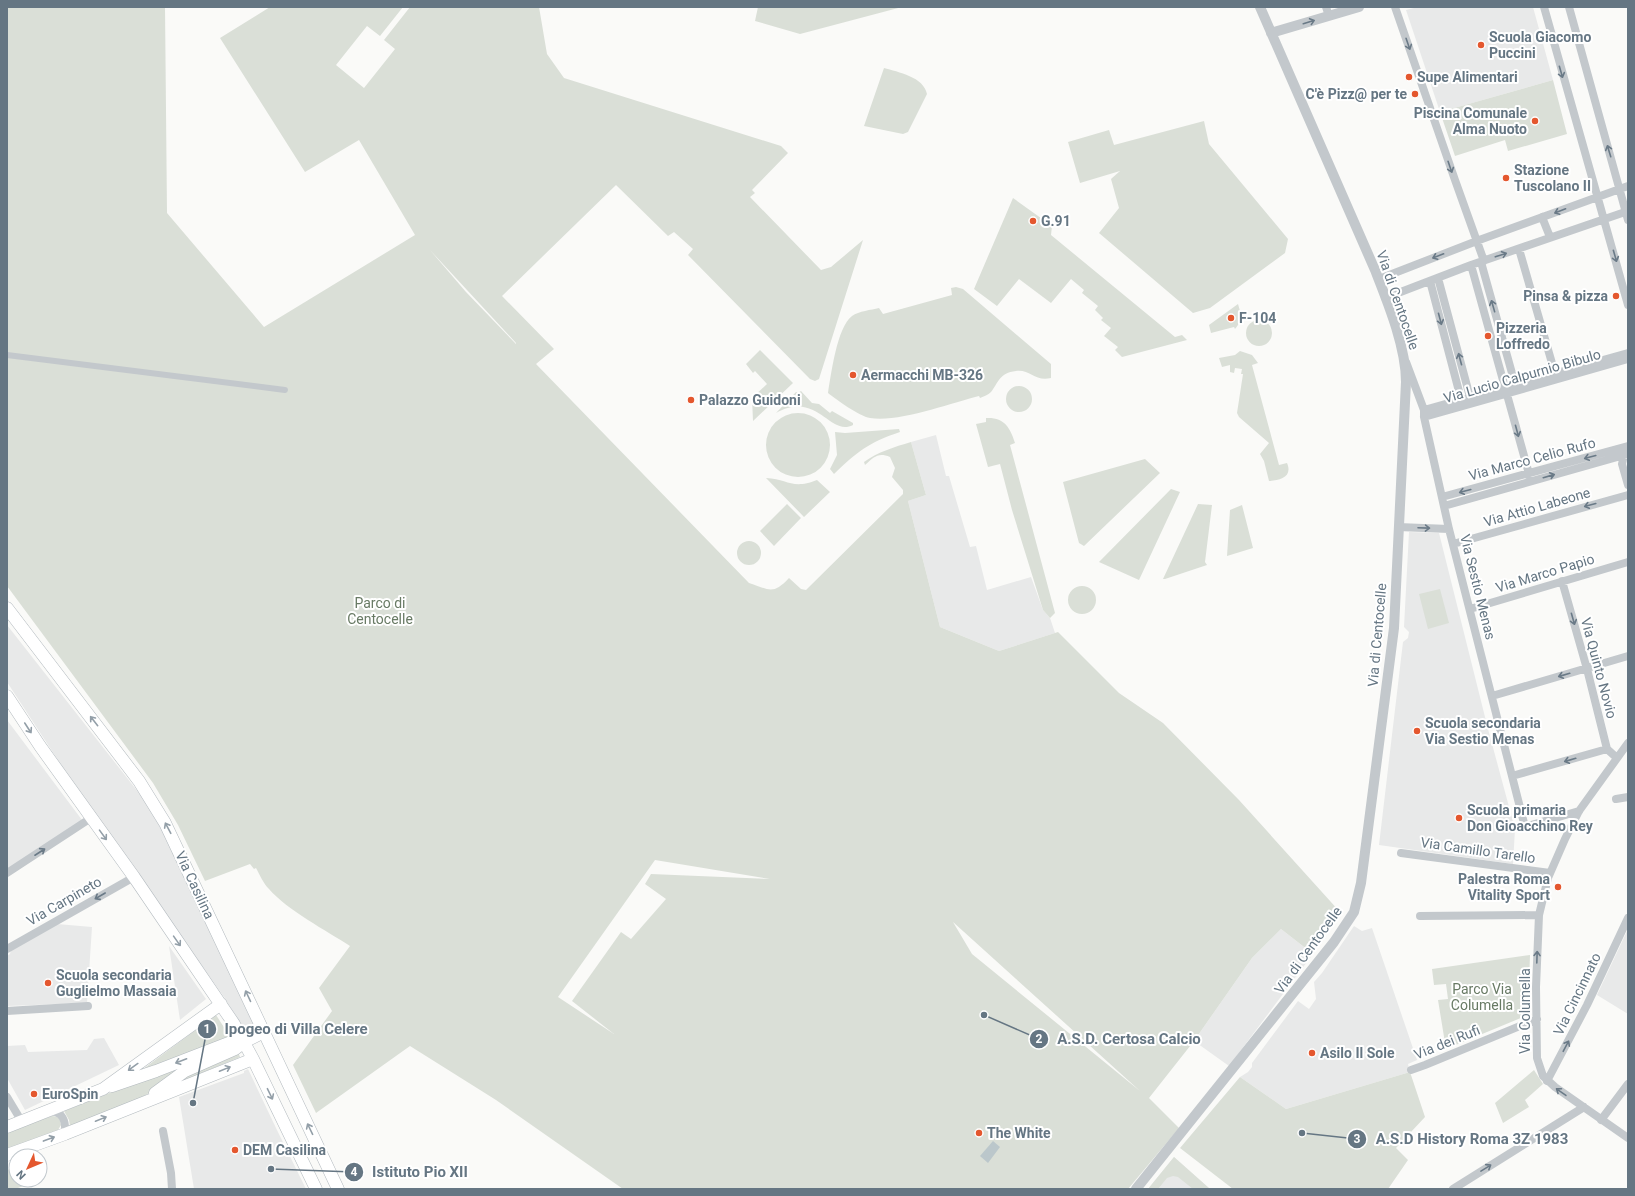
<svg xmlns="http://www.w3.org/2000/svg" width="1635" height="1196" viewBox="0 0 1635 1196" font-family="Roboto,sans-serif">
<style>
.built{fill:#e8e9e9}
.green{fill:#dadfd7;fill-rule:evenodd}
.water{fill:#bbc7cb}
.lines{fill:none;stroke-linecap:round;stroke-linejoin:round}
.secondary-casing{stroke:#b3babf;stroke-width:13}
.pedestrian{stroke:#c3c8cc;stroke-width:6}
.minor{stroke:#c3c8cc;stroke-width:8}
.tertiary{stroke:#c3c8cc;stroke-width:10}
.secondary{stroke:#fff;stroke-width:12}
.oneway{stroke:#6a7a87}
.oneway2{stroke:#939fa8}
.poi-dot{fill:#e4572e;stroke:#fff;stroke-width:1.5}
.labels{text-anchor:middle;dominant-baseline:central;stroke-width:4;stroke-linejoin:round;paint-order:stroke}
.poi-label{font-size:14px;font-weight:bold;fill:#657683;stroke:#fff;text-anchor:start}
.street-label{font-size:14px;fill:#657683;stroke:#fff}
.park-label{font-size:14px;fill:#687a64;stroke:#fff}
.leader{fill:none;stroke:#657683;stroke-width:1.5}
.callout-dot{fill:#657683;stroke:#fff;stroke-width:1.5}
.mark-label{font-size:12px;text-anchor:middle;font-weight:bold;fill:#fff}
.callout-label{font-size:15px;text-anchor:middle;font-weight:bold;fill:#657683;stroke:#fff;stroke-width:4;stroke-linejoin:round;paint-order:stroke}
</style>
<rect width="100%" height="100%" fill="#fafaf8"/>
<path class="built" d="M1418 7H1533L1553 80 1440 112 1406 10Z
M936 435 946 476H949L970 547 976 546 987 590 1031 577 1043 610 1050 618 1055 633 999 651 940 627 908 501 926 495 911 442Z
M1409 532 1439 533 1488 729 1515 829 1513 864 1379 845 1403 642 1408 638 1409 632 1404 627Z
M7 625 146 802 164 834 255 1025 244 1030 224 997 69 777 7 682Z
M7 720 82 820 7 869Z
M57 924 92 927 87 1003 7 1006V956L10 954 11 950Z
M1354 926 1362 931 1372 928 1417 1060 1408 1064 1410 1072 1286 1109 1240 1077 1248 1072 1252 1067V1063L1298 1001 1309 1009 1316 999 1314 982 1322 973Z
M1281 929 1313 954 1229 1066 1194 1041 1252 958Z
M1627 931 1628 932V1014L1597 995Z
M169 946 206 999 180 1020Z
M104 1038 119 1065 25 1110 7 1078V1046L25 1045 28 1052 87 1050 94 1039Z
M248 1069 276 1128 306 1189H194L179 1097 244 1073V1071Z
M1174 1157 1210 1189H1148Z"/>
<path class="green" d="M7 7H165L167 213 264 327 415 235 359 140 305 172 220 38 270 7H403L380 36 367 26 336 65 364 88 395 49 384 40 410 7H539L547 54 564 78 781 146 788 153 752 190 755 193 750 197 821 270 831 267 863 240 819 379 815 381 810 379 688 255 693 249 674 232 668 236 616 185 502 296 554 349 536 364 749 583C770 590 773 595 789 578L801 589 806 590 903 494V490L892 477 895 468 890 457C878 452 874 457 865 465L864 462C878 452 894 447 911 442L926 495 908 501 940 627 999 651 1058 632 1119 693 1163 723 1239 800 1340 912 1313 954 1281 929 1252 958 1194 1041 1149 1098 1179 1128 1128 1189H623L496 1100 410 1046 316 1113 293 1065 332 1011 319 988 350 946C327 931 287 910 269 889 263 883 260 875 256 868L254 869 250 864 205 881 178 825 153 783 7 586ZM430 250 516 343V344L466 292ZM655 860 770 879 651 874 645 884 666 899 631 939 621 932 572 1001 614 1034 558 997ZM953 922 1140 1091 972 954Z
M758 7H902L800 34 755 21Z
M884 68C898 72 924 77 927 94L908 132 903 134 864 126Z
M1553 80 1567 134 1508 151 1505 140 1455 156 1440 112Z
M1204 121 1209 144 1288 239 1285 253 1210 308 1193 313 1099 233 1119 208 1111 179 1120 171 1080 183 1068 142 1109 130 1114 145Z
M1013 198 1052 226 1051 235 1175 337 1182 335 1187 340 1122 357 1115 350 1118 347 1104 336 1111 328 1101 320 1103 318 1095 310 1098 306 1082 293 1084 290 1071 279 1051 303 1019 279 997 306 974 289Z
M956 287 963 289 1051 364V378C1035 382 1030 369 1016 371 999 373 999 382 991 392 988 395 984 396 980 398L979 396C951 403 898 423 870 418 859 416 837 400 828 393 831 375 837 327 852 316 859 311 871 310 879 308L883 314 952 295 951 288Z
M1238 304C1241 314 1243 320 1235 329L1234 327 1211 333 1209 325Z
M1246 333a13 13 0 1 1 26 0a13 13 0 1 1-26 0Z
M760 350 793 383 753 421 752 398 767 384 755 371 753 373 746 364Z
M1240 351 1252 355 1258 363 1252 365 1279 465 1287 463C1293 477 1280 480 1269 481L1264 461 1260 454 1269 443 1239 417 1237 413 1243 374H1241L1242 369 1235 368 1234 373 1230 372V365L1222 367 1219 358 1235 355Z
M1006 399a13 13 0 1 1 26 0a13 13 0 1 1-26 0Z
M801 391 812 403 819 404 830 413 832 411 853 423V425C829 437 818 390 776 413L796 392 798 393Z
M766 445a32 32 0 1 1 64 0a32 32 0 1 1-64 0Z
M986 418C1004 417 1010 427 1015 443L1010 445 1055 613 1050 618 1043 610 1012 510 1000 464 988 467 976 424 986 422Z
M899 429 900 432C869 442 857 452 834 474L830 469 837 455 835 432 845 433Z
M1145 459 1160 473 1084 546 1079 543 1063 482Z
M766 478C788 479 792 490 817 480L830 492 804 517Z
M1171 489 1180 492 1139 580 1099 562Z
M787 504 801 518 774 546 760 531Z
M1198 504 1212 505 1205 562 1207 565 1165 579H1163Z
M1242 505 1253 548 1227 556 1230 510Z
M737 553a12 12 0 1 1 24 0a12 12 0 1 1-24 0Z
M1068 600a14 14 0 1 1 28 0a14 14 0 1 1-28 0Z
M1440 589 1449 623 1428 629 1419 594Z
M1530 955 1528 1015 1446 1049 1438 1000 1448 999 1446 984 1434 985 1432 969Z
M216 1015 231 1038 135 1075Z
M223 1048 139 1099 70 1126 69 1120 64 1111Z
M238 1052 240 1057 173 1085 176 1082Z
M1534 1070 1543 1084 1525 1100 1529 1107 1503 1123 1495 1103Z
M1410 1072 1425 1117 1396 1148 1408 1160 1388 1189H1233L1180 1148 1240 1077 1286 1109Z
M52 1116C59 1116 60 1119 61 1125L58 1130 7 1149V1132Z
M1174 1157 1210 1189H1193L1178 1177 1173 1176 1167 1178 1158 1189H1148Z
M16 1167V1180H40V1177L41 1180 15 1189H7V1170Z"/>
<path class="water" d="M993 1141 1000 1147 988 1163 980 1156Z"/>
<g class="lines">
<defs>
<path id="secondary" d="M7 608 139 781 165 823 338 1189
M7 696 40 746 134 877 234 1024 253 1059 316 1189
M112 1086 156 1071 231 1042H244
M155 1093 185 1071 235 1049 244 1042 264 1032
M7 1127 103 1089 221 1004
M7 1155 65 1134 253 1059"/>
</defs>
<use href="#secondary" class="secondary-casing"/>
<path class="pedestrian" d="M7 355 285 390"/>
<path class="minor" d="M1326 7 1329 16
M1395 7 1455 180 1484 261
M1544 7 1628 305
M1569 7 1628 220
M1542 217 1550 237
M1519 249 1556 377
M1481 262 1515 384
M1471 265 1531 481
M1438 278 1470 397
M1379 279 1482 239 1628 186
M1430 281 1461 399
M1385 298 1471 265 1628 211
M1406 362 1424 410V417L1449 529 1525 827 1579 811
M1424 410 1628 353
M1424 417 1628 359
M1623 451 1624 455 1622 464 1628 485
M1442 497 1628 446
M1444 506 1628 454
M1398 527 1449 529
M1453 544 1628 495
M1562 581 1587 669 1607 749 1617 758
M1470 609 1628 562
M1492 696 1628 656
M1628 743 1579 811 1565 839 1548 878 1539 915 1536 987 1537 1058 1543 1076 1555 1087 1628 1138
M1512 776 1607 749
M1616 799 1628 797
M1401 853 1550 873
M7 873 91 818
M1420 916 1539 915
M7 949 134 877
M7 1011 88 1006
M1411 1070 1425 1065 1537 1019
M1547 1081 1587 1005 1628 918
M7 1097 22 1122
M49 1111C63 1111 66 1121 65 1134
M1601 1120 1628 1084
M163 1131 171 1173 172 1189
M1453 1189 1584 1107"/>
<path class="tertiary" d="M1271 33 1359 7
M1136 1189 1334 942 1354 912 1361 883 1394 628 1406 382C1406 347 1388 303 1375 270L1260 7"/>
<use href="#secondary" class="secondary"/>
</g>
<defs><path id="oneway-shaft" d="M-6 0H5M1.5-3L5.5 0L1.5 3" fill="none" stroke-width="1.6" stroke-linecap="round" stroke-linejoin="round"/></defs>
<g class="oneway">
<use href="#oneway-shaft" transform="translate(1309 22) rotate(-17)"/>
<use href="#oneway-shaft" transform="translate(1408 44) rotate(71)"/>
<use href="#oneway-shaft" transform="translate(1561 72) rotate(74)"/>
<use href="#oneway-shaft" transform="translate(1609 151) rotate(-107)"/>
<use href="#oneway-shaft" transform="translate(1450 167) rotate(71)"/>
<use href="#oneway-shaft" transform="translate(1560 211) rotate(159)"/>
<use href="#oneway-shaft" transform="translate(1501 255) rotate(-18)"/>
<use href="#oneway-shaft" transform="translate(1438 256) rotate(159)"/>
<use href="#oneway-shaft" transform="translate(1615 256) rotate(74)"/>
<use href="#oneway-shaft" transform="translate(1493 306) rotate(-106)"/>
<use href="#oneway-shaft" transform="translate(1440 319) rotate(75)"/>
<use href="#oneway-shaft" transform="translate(1460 359) rotate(-105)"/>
<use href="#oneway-shaft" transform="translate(1517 431) rotate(75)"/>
<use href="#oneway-shaft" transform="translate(1590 457) rotate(165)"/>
<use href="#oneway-shaft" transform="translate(1549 476) rotate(-16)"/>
<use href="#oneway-shaft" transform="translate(1465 491) rotate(165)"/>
<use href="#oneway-shaft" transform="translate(1590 505) rotate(165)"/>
<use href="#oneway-shaft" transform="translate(1424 528) rotate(2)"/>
<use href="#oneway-shaft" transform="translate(1573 619) rotate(74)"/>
<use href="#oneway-shaft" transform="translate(1564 675) rotate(164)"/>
<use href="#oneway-shaft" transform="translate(1570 760) rotate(164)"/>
<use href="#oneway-shaft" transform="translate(40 852) rotate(-33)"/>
<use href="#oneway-shaft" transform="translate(100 896) rotate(150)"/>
<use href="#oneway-shaft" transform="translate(1537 957) rotate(-88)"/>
<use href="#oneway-shaft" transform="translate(1566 1046) rotate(-62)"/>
<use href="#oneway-shaft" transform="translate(1561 1092) rotate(-145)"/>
<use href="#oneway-shaft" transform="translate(1486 1168) rotate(-32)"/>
</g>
<g class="oneway2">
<use href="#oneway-shaft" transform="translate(94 721) rotate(-128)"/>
<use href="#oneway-shaft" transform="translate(28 728) rotate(57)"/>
<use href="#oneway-shaft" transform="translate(168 828) rotate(-118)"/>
<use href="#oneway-shaft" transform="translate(103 835) rotate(54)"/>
<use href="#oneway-shaft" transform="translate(177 941) rotate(55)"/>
<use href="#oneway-shaft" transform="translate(248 996) rotate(-115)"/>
<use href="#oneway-shaft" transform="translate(181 1061) rotate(159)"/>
<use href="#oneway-shaft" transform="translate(133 1067) rotate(144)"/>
<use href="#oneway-shaft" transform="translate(225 1069) rotate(-22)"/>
<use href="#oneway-shaft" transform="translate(270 1094) rotate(64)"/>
<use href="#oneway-shaft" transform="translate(101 1119) rotate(-22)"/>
<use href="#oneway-shaft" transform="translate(310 1129) rotate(-116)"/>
<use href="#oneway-shaft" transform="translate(49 1139) rotate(-20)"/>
</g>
<g class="poi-dot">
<circle cx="1481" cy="45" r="4"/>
<circle cx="1409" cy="77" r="4"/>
<circle cx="1415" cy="94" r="4"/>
<circle cx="1535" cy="121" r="4"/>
<circle cx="1506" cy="178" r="4"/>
<circle cx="1033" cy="221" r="4"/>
<circle cx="1616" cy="296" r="4"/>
<circle cx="1231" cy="318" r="4"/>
<circle cx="1488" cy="336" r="4"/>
<circle cx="853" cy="375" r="4"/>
<circle cx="691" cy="400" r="4"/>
<circle cx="1417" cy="731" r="4"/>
<circle cx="1459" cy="818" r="4"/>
<circle cx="1558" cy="887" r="4"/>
<circle cx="48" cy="983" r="4"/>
<circle cx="1312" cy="1053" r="4"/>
<circle cx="34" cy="1094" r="4"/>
<circle cx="979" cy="1133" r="4"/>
<circle cx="235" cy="1150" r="4"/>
</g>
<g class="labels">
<g class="poi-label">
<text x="1489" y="37">Scuola Giacomo<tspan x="1489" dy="16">Puccini</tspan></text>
<text x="1417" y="77">Supe Alimentari</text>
<text x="1407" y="94" text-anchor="end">C'è Pizz@ per te</text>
<text x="1527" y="113" text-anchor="end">Piscina Comunale<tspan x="1527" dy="16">Alma Nuoto</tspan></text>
<text x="1514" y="170">Stazione<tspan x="1514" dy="16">Tuscolano II</tspan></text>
<text x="1041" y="221">G.91</text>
<text x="1608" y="296" text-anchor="end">Pinsa &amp; pizza</text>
<text x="1239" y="318">F-104</text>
<text x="1496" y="328">Pizzeria<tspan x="1496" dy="16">Loffredo</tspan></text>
<text x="861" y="375">Aermacchi MB-326</text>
<text x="699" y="400">Palazzo Guidoni</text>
<text x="1425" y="723">Scuola secondaria<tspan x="1425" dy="16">Via Sestio Menas</tspan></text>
<text x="1467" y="810">Scuola primaria<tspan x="1467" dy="16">Don Gioacchino Rey</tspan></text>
<text x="1550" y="879" text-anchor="end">Palestra Roma<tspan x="1550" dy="16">Vitality Sport</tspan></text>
<text x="56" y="975">Scuola secondaria<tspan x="56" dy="16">Guglielmo Massaia</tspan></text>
<text x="1320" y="1053">Asilo Il Sole</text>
<text x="42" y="1094">EuroSpin</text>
<text x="987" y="1133">The White</text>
<text x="243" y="1150">DEM Casilina</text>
</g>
<g class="street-label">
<text transform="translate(1398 300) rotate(71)">Via di Centocelle</text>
<text transform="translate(1522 376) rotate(-16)">Via Lucio Calpurnio Bibulo</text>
<text transform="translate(1532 459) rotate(-15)">Via Marco Celio Rufo</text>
<text transform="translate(1537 507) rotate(-16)">Via Attio Labeone</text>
<text transform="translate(1545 573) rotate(-17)">Via Marco Papio</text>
<text transform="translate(1478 587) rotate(76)">Via Sestio Menas</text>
<text transform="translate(1377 635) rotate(-85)">Via di Centocelle</text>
<text transform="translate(1599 668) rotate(75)">Via Quinto Novio</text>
<text transform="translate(1478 850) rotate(8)">Via Camillo Tarello</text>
<text transform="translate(195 885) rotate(65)">Via Casilina</text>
<text transform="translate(64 901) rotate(-30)">Via Carpineto</text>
<text transform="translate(1308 950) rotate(-54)">Via di Centocelle</text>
<text transform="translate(1577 994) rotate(-64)">Via Cincinnato</text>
<text transform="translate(1525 1011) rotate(-90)">Via Columella</text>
<text transform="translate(1447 1042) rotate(-22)">Via dei Rufi</text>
</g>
<g class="park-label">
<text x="380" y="603">Parco di<tspan x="380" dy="16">Centocelle</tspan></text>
<text x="1482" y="989">Parco Via<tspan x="1482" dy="16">Columella</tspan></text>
</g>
</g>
<path class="leader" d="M193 1103L207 1029M984 1015L1039 1039M1302 1133L1357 1139M271 1169L354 1172"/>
<g class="callout-dot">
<circle cx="193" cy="1103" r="4"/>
<circle cx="984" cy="1015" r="4"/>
<circle cx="1302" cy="1133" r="4"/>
<circle cx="271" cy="1169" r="4"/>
<circle cx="207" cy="1029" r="10"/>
<circle cx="1039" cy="1039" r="10"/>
<circle cx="1357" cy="1139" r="10"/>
<circle cx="354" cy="1172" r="10"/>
</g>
<g class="mark-label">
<text x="207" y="1033">1</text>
<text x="1039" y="1043">2</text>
<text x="1357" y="1143">3</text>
<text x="354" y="1176">4</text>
</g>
<g class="callout-label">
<text x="296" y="1034">Ipogeo di Villa Celere</text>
<text x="1129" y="1044">A.S.D. Certosa Calcio</text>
<text x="1472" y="1144">A.S.D History Roma 3Z 1983</text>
<text x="420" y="1177">Istituto Pio XII</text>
</g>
<rect width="1635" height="1196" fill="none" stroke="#657683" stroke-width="16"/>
<g transform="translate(28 1168) rotate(226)"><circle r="19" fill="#ffffff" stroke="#c1c8cd"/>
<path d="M0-3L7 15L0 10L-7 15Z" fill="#e4572e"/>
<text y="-6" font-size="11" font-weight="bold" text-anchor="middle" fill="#657683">N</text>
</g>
</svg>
